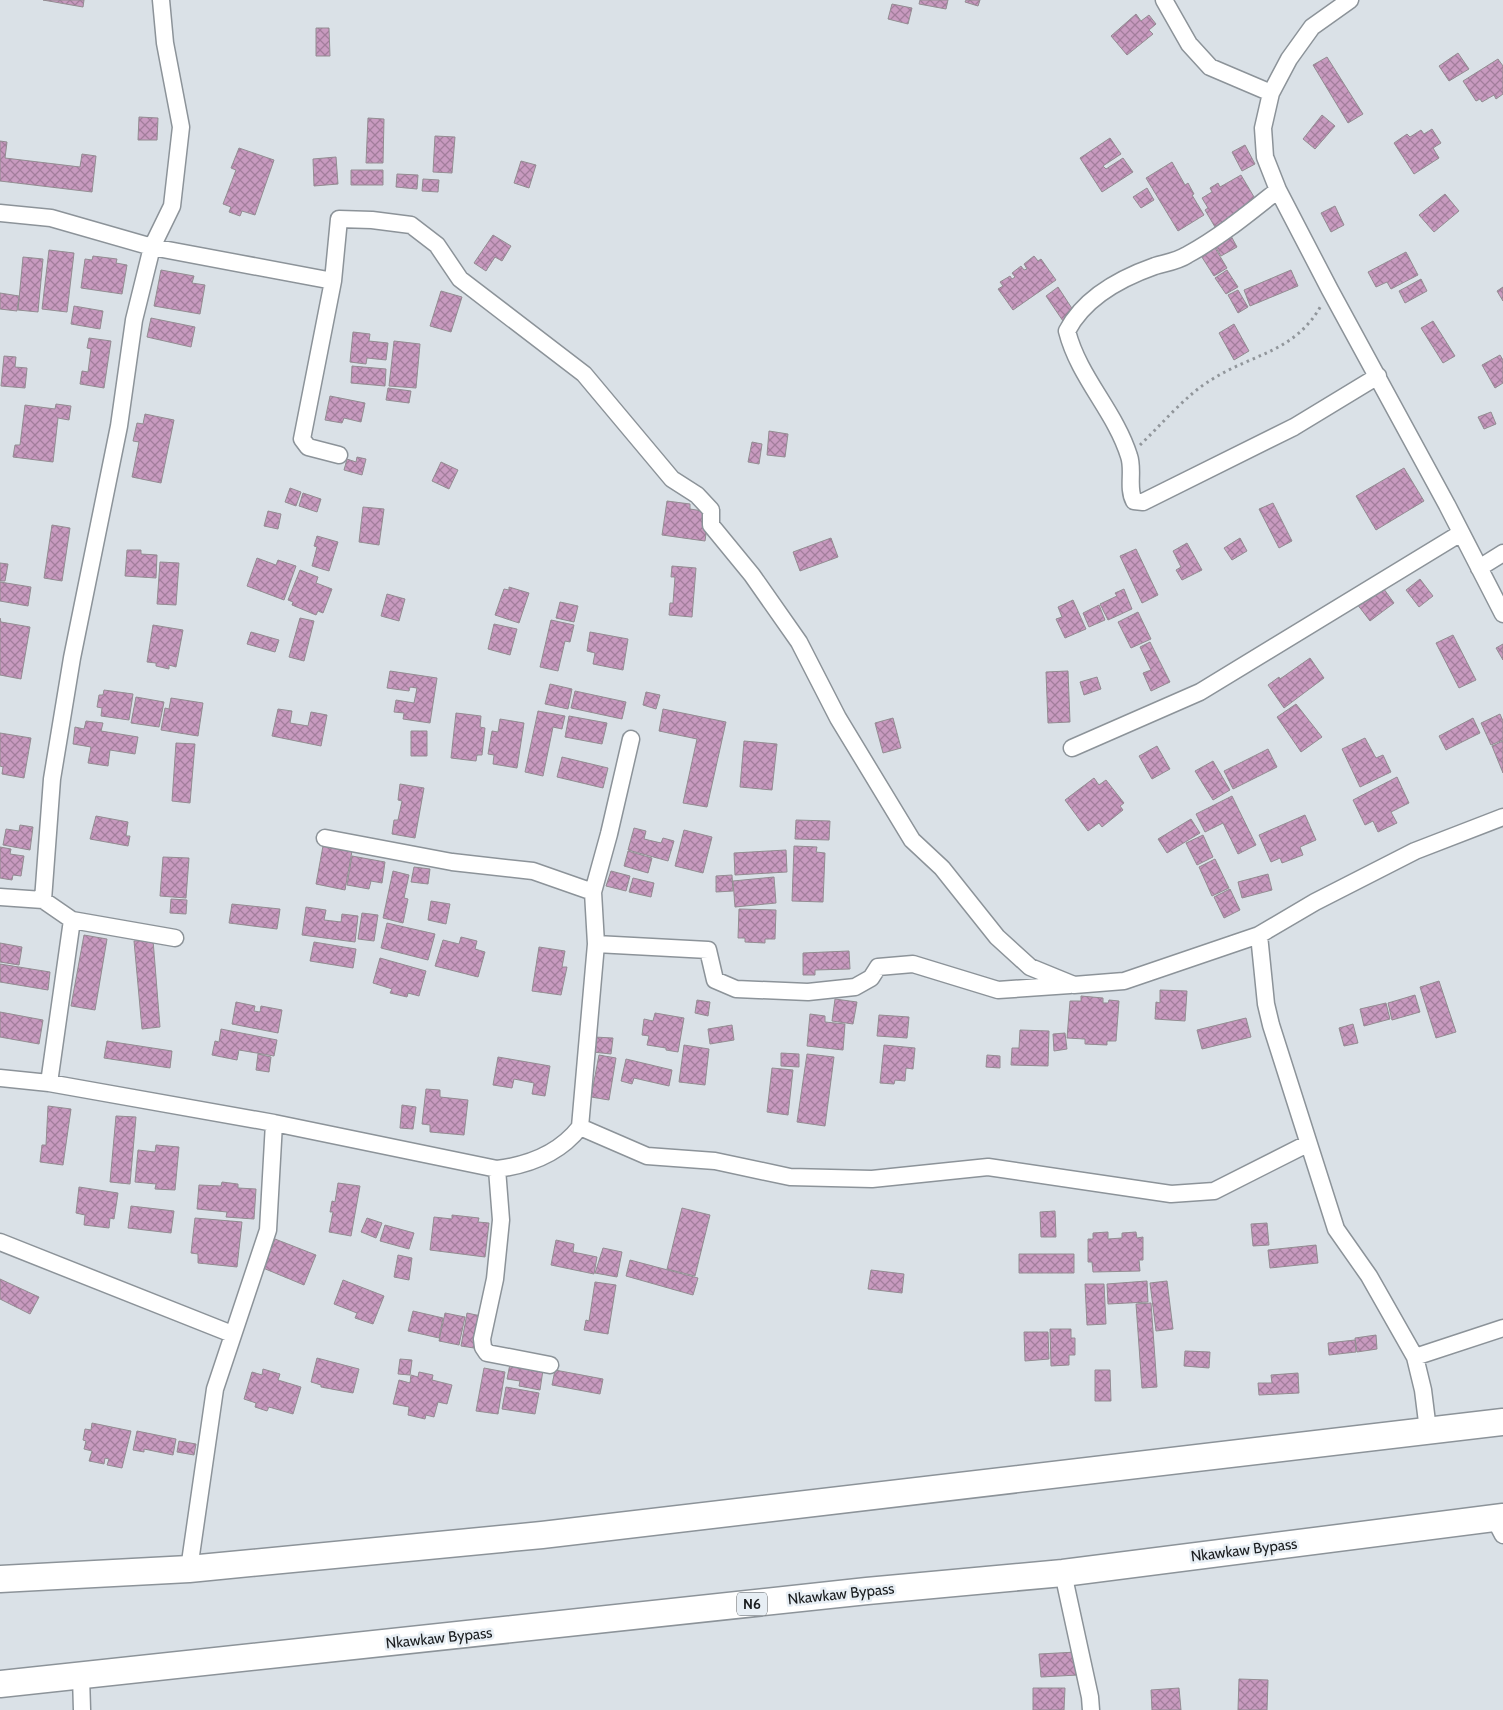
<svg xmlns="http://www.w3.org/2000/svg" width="1503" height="1710" viewBox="0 0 1503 1710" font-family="Cabin,sans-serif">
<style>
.building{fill:url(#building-cross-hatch);stroke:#938c92}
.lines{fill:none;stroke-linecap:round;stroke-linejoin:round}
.minor-casing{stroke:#8c9399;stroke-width:19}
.trunk-casing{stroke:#8c9399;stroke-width:29}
.path{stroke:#91969b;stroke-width:3;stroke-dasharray:2.5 4;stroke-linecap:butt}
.minor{stroke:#fff;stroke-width:16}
.trunk{stroke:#fff;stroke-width:26}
.labels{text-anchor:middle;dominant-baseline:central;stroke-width:5;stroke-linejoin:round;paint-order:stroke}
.shield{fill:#e7eef4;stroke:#575b5e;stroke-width:1}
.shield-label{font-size:14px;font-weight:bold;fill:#191c1e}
.street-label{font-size:15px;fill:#191c1e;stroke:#e7eef4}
</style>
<defs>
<pattern id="building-cross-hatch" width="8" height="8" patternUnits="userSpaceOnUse" patternTransform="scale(1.25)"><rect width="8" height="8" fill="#c89abf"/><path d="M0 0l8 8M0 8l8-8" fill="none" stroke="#a27d9b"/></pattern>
</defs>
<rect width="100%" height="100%" fill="#dae1e7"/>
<path class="building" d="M43 0H84L83 7Z
M920 0H948L946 9 919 4Z
M966 0H980L978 6 965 2Z
M892 4 912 8 908 24 888 19Z
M1136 14 1141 21 1149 15 1156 24 1149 30 1153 34 1127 55 1111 36Z
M316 28H329L330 56H316Z
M1458 53 1469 69 1449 81 1439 66Z
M1327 57 1363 114 1348 123 1313 65Z
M1498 59 1503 66V94L1496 99 1494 95 1482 102 1480 99 1476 101 1463 81Z
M1322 115 1335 126 1315 149 1303 139Z
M139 117 158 118 157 140H138Z
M368 118 384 119 383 163H366Z
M1432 129 1441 143 1433 148 1439 158 1414 174 1394 143 1407 134 1410 137 1421 130 1424 134Z
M435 136 455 137 452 173 433 172Z
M1110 138 1121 154 1103 166 1106 169 1123 158 1133 172 1102 192 1080 158Z
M0 141 7 142 5 158 80 167 82 154 96 156 92 192 0 181Z
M1245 145 1255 164 1242 171 1232 152Z
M239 148 274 160 255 215 242 211 240 216 229 212 231 207 223 204 236 170 231 168Z
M336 157 338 184 314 186 313 159Z
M521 161 536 165 529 188 514 183Z
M1172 162 1185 185 1188 183 1194 194 1192 195 1204 215 1178 231 1146 178Z
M351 170H383V185H351Z
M397 174 418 175 417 189 396 187Z
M1241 175 1257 202 1215 227 1205 210 1208 208 1202 198 1212 192 1210 188 1218 183 1220 187Z
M423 179 439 180 438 192 422 191Z
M1147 188 1154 200 1141 208 1133 197Z
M1445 194 1459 211 1434 232 1419 215Z
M1335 206 1344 225 1331 232 1321 213Z
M1230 234 1237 247 1221 256 1213 243Z
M493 235 511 246 502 261 495 257 486 271 474 263Z
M1212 243 1227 268 1214 276 1198 251Z
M49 250 74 253 67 312 42 309Z
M1406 252 1418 275 1391 289 1387 282 1376 287 1368 272Z
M93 256 117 259 116 263 127 265 122 294 81 288 85 259 92 260Z
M1034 256 1038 261 1041 259 1056 280 1013 310 998 289 1003 286 1000 282 1010 276 1012 279 1015 277 1012 273 1021 266 1024 270 1027 269 1024 264Z
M23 257 43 259 38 312 18 310Z
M161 270 194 276 192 283 205 285 200 314 154 306Z
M1227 270 1238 287 1226 294 1215 278Z
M1291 270 1298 286 1250 306 1244 290Z
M1421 279 1427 291 1405 303 1399 291Z
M1058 287 1075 313 1063 321 1046 296Z
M1503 287V301L1497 291Z
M1238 290 1248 307 1238 313 1228 295Z
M441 291 462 297 451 332 430 326Z
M0 293 19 296 17 311 0 309Z
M74 306 103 311 100 329 71 324Z
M151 318 195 327 191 347 147 337Z
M1433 321 1455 356 1443 363 1421 328Z
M1234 324 1249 351 1234 360 1219 333Z
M353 332 370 334 369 341 388 343 386 360 367 358 366 364 350 362Z
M89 338 111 341 104 388 80 384 82 371 88 372 91 349 87 348Z
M394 341 420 344 416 388 389 386Z
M1500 355 1503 360V383L1495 388 1482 365Z
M4 356 16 357 15 367 27 368 25 388 1 386Z
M352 366 386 369 385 386 351 383Z
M388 388 411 391 409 403 386 400Z
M330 396 365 403 361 422 344 418 342 423 325 420Z
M56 404 71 406 69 420 58 418 53 462 13 457 15 445H20L25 405 55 409Z
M1491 412 1496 424 1484 429 1478 417Z
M145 414 174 420 161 483 132 477 139 442 133 441 137 423 143 424Z
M769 431 788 434 785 457 767 455Z
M752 442 762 444 759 464 748 462Z
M357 457 366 459 362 475 344 470 347 459 356 462Z
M441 462 458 470 449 489 432 481Z
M1404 468 1424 501 1376 530 1356 496Z
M290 488 301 492 296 506 285 502Z
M303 493 321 499 317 512 299 506Z
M667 501 690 504V509L709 512 705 541 662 535Z
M1273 503 1292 541 1279 548 1259 509Z
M363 507 384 509 379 545 359 542Z
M268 511 281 514 278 529 264 526Z
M52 525 70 528 62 581 44 578Z
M317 536 338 542 329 571 312 566 317 547 314 546Z
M831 538 838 557 800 571 793 552Z
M1240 538 1247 551 1232 560 1224 548Z
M1187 543 1202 570 1182 580 1176 570 1181 567 1173 551Z
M1136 549 1158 595 1142 603 1120 556Z
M127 550H141V554L157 555 156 578 125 576Z
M257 558 276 565 278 560 296 566 284 600 247 586Z
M160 562 179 563 176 605 157 604Z
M0 563 8 564 5 581H0Z
M672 566 696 568 692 617 669 615 670 603H673L675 577H671Z
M300 570 318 577 316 583 332 589 323 613 318 611 316 615 292 605 293 602 288 600Z
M1420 579 1433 596 1419 607 1406 590Z
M0 582 31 587 28 606 0 601Z
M1381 585 1394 603 1370 621 1357 604Z
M509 587 529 593 519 623 495 615 504 589 509 590Z
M1124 589 1132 609 1108 620 1100 604 1117 596 1115 593Z
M387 594 405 599 399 621 381 616Z
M1073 600 1086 629 1065 638 1056 619 1062 617 1058 607Z
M560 602 578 606 574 622 556 618Z
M1099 605 1105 620 1089 627 1083 613Z
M1138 612 1151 639 1131 648 1118 622Z
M0 618 1 622 30 627 21 679 0 675Z
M300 618 314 621 304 661 289 657Z
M551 620 574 625 570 642 565 641 558 671 540 667Z
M494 624 517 629 510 655 488 649Z
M153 625 183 630 176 667 169 665V669L156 666V663L147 662Z
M251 632 279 640 275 652 247 644Z
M590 632 628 639 623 670 593 664 595 653 587 651Z
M1453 635 1476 680 1459 688 1436 643Z
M1150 642 1170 682 1151 691 1143 673 1151 670 1140 647Z
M1503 644V660L1496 648Z
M1310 658 1324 678 1284 708 1268 685 1279 677 1280 679Z
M390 671 437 678 430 723 403 719 404 713 394 712 396 700 414 703 417 688 410 687 409 691 387 688Z
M1068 671 1070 722 1048 723 1046 672Z
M1097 677 1101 689 1084 695 1080 682Z
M550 684 572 689 568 709 545 704Z
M104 690 133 694 129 720 101 716 102 708 97 707 99 695H103Z
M575 691 626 702 622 719 571 708Z
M646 692 660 695 656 709 643 705Z
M136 697 164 702 159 727 131 723Z
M171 698 203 703 198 736 161 730 165 708 169 709Z
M1296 704 1322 737 1301 752 1277 717Z
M278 709 292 711 290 723 308 726 311 712 327 715 321 746 272 736Z
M663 709 726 722 707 807 683 803 697 739 659 731Z
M538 711 565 716 562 729 553 727 543 776 525 772Z
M456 713 481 716 480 727 485 728 482 755H477L476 761 451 758Z
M1500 714 1503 721V740L1491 745 1481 723Z
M569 716 607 723 602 744 565 737Z
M893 718 901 748 883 753 875 723Z
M1473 718 1480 733 1446 750 1439 736Z
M500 719 524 723 517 768 493 764 494 755 488 754 492 731 498 732Z
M86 721 103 723 101 731 138 737 135 754 110 750 108 766 88 763 91 747 73 744 75 727 84 729Z
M411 731H427V756H411Z
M0 733 31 738 24 778 2 774 3 767 0 766Z
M1365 738 1376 758 1383 755 1391 772 1360 787 1342 749Z
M744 741 777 744 772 790 740 787Z
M1503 741V773L1492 746Z
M176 743 195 744 190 803 172 801Z
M1157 746 1170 769 1152 779 1139 756Z
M1268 749 1277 767 1233 789 1224 771Z
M562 757 608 768 603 788 557 777Z
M1213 761 1230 790 1213 800 1195 771Z
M1397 777 1409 803 1391 812 1397 823 1378 832 1373 821 1365 825 1353 800Z
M1094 778 1099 785 1106 780 1124 803 1120 806 1123 810 1102 827 1099 823 1088 831 1065 800Z
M400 784 424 788 415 838 392 834 394 820H398L402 801 398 800Z
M1232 796 1256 845 1238 854 1223 823 1205 832 1196 814Z
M1305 815 1316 840 1300 847 1303 855 1282 863 1280 858 1271 862 1259 835Z
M96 816 128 822 126 836H130L128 846 90 839Z
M1191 819 1200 833 1167 853 1158 839Z
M796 820 830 821 829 840 795 839Z
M20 825 33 827 30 850 3 845 6 829 19 831Z
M634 828 646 831 644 839 661 843 663 838 674 841 668 861 628 850Z
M684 830 712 837 703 873 675 866Z
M1203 835 1213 857 1197 865 1186 843Z
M323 846 352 851 345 890 316 884Z
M794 846 817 847 816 852 825 853 823 902 792 901Z
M0 847 11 849 10 854 24 856 21 876 13 875 12 880 0 878Z
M786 850 787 872 735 875 734 853Z
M628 851 652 858 648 873 624 866Z
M352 856 385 862 382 883 371 881 369 889 347 885Z
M163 857 189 858 186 898 160 896Z
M1215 859 1229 888 1212 896 1199 867Z
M414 867 430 869 428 884 411 882Z
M393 871 409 875 404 898 408 899 403 923 383 918Z
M611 871 630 876 626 891 606 886Z
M1268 874 1272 890 1242 898 1238 882Z
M732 875 733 891 716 892V876Z
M774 877 776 903 735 907 733 881Z
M633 878 654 883 651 897 629 892Z
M1230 889 1240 910 1224 918 1214 897Z
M171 899 187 900 186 914 170 913Z
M431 901 450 904 446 924 428 920Z
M232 904 280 909 277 929 229 923Z
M306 907 326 910 324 920 341 922 342 914 358 916 355 942 302 935Z
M739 909 776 910 775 939H765V943L745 942V938H738Z
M362 913 378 915 374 941 358 939Z
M387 923 435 934 428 960 381 948Z
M84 935 107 939 95 1010 71 1006Z
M461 937 477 941 475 949 485 952 478 977 435 966 443 940 459 944Z
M153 940 160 1027 142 1029 134 941Z
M314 942 356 949 353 968 310 961Z
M0 943 22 947 19 965 0 962Z
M539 947 565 951 562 967H567L561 995 532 991Z
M849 951 850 969 815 970V975H803V953Z
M380 958 426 971 419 996 408 993 407 997 390 993 392 989 373 983Z
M0 964 50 972 48 990 0 982Z
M1439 981 1456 1032 1436 1038 1420 987Z
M1160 990 1187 991 1185 1021 1155 1019 1156 1002 1160 1003Z
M1415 995 1420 1012 1392 1020 1388 1003Z
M1081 996 1103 998V1003H1108L1109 1000 1119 1001 1116 1041H1107V1045L1085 1044V1039L1067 1038 1070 1001H1081Z
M835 999 857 1002 853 1024 832 1021Z
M697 1000 710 1002 708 1016 695 1013Z
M236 1002 255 1006 254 1011 260 1012 261 1006 282 1010 278 1033 232 1024Z
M1386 1003 1390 1019 1364 1026 1360 1009Z
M0 1012 43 1020 39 1044 0 1037Z
M655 1013 684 1018 678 1052 666 1050V1048L647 1045 649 1036 642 1035 644 1019 653 1021Z
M810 1014 825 1016V1022L845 1024 843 1050 807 1046Z
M879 1015 909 1017 907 1038 877 1036Z
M1246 1018 1251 1037 1202 1049 1197 1030Z
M1353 1024 1358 1043 1344 1046 1339 1028Z
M732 1025 734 1040 710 1044 708 1029Z
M221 1029 277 1040 274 1056 239 1050 237 1060 212 1055 215 1041 219 1042Z
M1020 1030 1049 1031 1048 1066 1011 1065 1012 1048H1019Z
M1065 1033 1067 1049 1054 1051 1053 1034Z
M594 1037 613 1038 611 1054 593 1052Z
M107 1041 172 1051 170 1068 104 1058Z
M684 1045 709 1049 705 1085 679 1082Z
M884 1045 915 1048 913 1069 906 1068 905 1081 895 1080 894 1084 880 1083Z
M781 1053 799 1054V1067L781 1066Z
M258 1054 271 1057 269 1072 256 1070Z
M807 1054 834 1057 825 1126 797 1122Z
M599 1055 616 1058 609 1100 591 1097Z
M987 1055 1000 1056V1068L986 1067Z
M498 1057 550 1066 545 1096 532 1094 534 1083 514 1079 512 1088 493 1085Z
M626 1059 672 1070 669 1086 634 1078 632 1084 621 1081Z
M772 1068 793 1070 788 1115 767 1112Z
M426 1089 440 1090V1097L468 1100 464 1135 430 1132V1125L422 1124Z
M402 1105 416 1107 413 1129 400 1128Z
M48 1106 71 1109 63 1165 40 1162 42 1145H46Z
M116 1116 136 1117 130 1184 110 1182Z
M156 1145 179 1147 175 1190 155 1189 156 1184 135 1182 138 1150 155 1152Z
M222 1182 238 1184V1188L256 1189 254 1219 226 1217 227 1212 197 1209 199 1185 221 1186Z
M338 1183 360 1186 351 1236 329 1232 333 1212H330L332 1201 335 1202Z
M79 1187 118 1193 114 1219 110 1218 109 1228 84 1225 85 1215 76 1213Z
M131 1206 174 1211 171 1233 128 1228Z
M682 1208 710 1215 695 1276 667 1269Z
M1055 1211 1056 1237H1041L1040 1212Z
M452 1215 479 1218 478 1222 489 1223 485 1257 430 1250 434 1217 452 1219Z
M195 1218 242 1222 237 1267 198 1263V1254L191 1253Z
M367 1218 382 1223 376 1238 361 1232Z
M1267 1223 1269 1245 1253 1246 1251 1224Z
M385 1225 414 1233 409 1249 380 1241Z
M1108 1232V1239L1122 1238V1233L1136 1232 1137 1238 1143 1237V1260H1139L1140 1271 1093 1272 1092 1262H1088V1239H1093V1233Z
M275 1239 316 1255 304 1285 263 1268Z
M556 1240 574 1244 573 1252 597 1257 594 1274 551 1265Z
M1316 1245 1318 1263 1270 1268 1268 1250Z
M603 1248 622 1252 617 1277 595 1273Z
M1019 1254H1074V1273H1019Z
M398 1255 412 1258 409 1280 394 1277Z
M630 1260 698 1278 693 1295 626 1276Z
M871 1270 904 1274 902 1293 868 1289Z
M0 1279 39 1297 30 1314 0 1299Z
M343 1280 384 1296 373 1324 355 1318 357 1313 334 1304Z
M1147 1281 1148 1302 1108 1304 1107 1284Z
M1167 1281 1173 1329 1156 1331 1150 1283Z
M595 1282 616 1285 608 1334 584 1330 586 1320 589 1321Z
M1085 1284H1104L1106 1324 1087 1325Z
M1151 1303 1157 1387 1142 1388 1136 1304Z
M413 1311 443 1318 439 1338 408 1331Z
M445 1313 465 1317 459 1345 439 1341Z
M467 1313 481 1316 474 1348 461 1346Z
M1050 1329H1071V1338H1075V1355H1069V1365L1051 1366Z
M1024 1332H1048L1049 1359 1025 1361Z
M1376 1335 1377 1349 1357 1352 1355 1338Z
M1355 1340 1356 1352 1329 1355 1328 1343Z
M1185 1351 1210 1352 1209 1368 1184 1366Z
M317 1358 359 1369 353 1393 321 1387V1385L311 1382Z
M400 1359 412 1360 410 1375 398 1374Z
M510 1364 543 1370 540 1390 519 1386 520 1381 507 1379Z
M484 1368 505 1372 498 1414 476 1411Z
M263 1369 280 1374 278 1380 301 1387 293 1414 269 1407 267 1411 255 1407 256 1403 244 1399 252 1372 262 1375Z
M555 1370 603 1379 600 1394 552 1385Z
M1095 1370H1110L1111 1401H1095Z
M419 1372 433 1375 432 1380 452 1385 447 1404 438 1402 434 1417 426 1415 425 1419 408 1415 409 1407 393 1404 399 1380 410 1383 411 1375 418 1377Z
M1298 1373 1299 1393 1259 1395 1258 1383H1272L1271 1375Z
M506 1387 539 1393 535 1414 502 1409Z
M92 1423 131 1431 122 1468 107 1465 109 1459 105 1458 104 1464 89 1461 92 1451 84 1449 86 1441 83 1440 85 1429 91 1430Z
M137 1431 176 1439 173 1455 144 1449V1452L133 1450Z
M179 1441 196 1444 194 1455 177 1452Z
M1077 1652 1078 1675 1041 1677 1039 1654Z
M1239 1679 1268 1680 1267 1710H1238Z
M1033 1688H1065L1064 1710H1033Z
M1179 1688 1181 1710H1152L1151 1690Z"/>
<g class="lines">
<defs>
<path id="minor" d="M1164 0 1189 44 1210 67 1271 93
M1350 0 1312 27 1289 59 1271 93 1263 128 1265 157 1278 190 1330 290 1447 505 1503 614
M1278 190C1249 213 1220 237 1187 255 1178 261 1165 263 1155 266 1121 278 1084 298 1067 331 1079 378 1115 411 1129 456 1134 470 1127 488 1134 501L1143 502 1294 427 1378 376
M0 213 51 218 152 247 333 281
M339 455 308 447 302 439 333 281 339 219 372 220 411 225 437 245 460 279 584 374 672 479 697 495 711 510V525L752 575 799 642 838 718 912 840 942 868 997 937 1030 967 1074 985 1124 981 1259 935
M1479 568 1503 553
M1072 748 1200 692 1461 533
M325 838 452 862 533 871 593 892
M0 897 43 900 72 920 175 938
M43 900 52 779 72 658 119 426 134 320 152 247 172 206 181 127 165 43 161 0
M596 944 708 950 715 980 736 989 808 992 855 987 871 978 878 967 913 964 998 990 1070 985
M0 1078 49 1083 274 1123 497 1169C529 1165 559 1154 580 1127L596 944 593 892 609 834 631 739
M49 1083 72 920
M580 1127 647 1156 715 1161 790 1177 872 1179 988 1167 1171 1194 1214 1191 1307 1144
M497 1169 501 1220 495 1279 482 1339 483 1347 487 1353 550 1365
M0 1242 232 1334
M1415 1357 1503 1328
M1428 1430 1423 1390 1415 1357 1369 1276 1336 1229 1271 1025 1266 1004 1259 935 1315 902 1415 851 1503 817
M1494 1518 1503 1535
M189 1569 215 1389 268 1230 274 1123
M1063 1573 1090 1697 1091 1710
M81 1676 82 1710"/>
<path id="trunk" d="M0 1579 189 1569 542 1535 1503 1422
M0 1684 867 1591 1063 1573 1503 1517"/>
</defs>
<use href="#minor" class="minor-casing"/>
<use href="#trunk" class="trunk-casing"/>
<path class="path" d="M1140 445C1161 425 1187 394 1211 380 1253 353 1295 353 1322 304"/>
<use href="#minor" class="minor"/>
<use href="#trunk" class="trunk"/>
</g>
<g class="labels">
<rect class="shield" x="737" y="1592.5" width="30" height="23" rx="4"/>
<g class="shield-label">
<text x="752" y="1604">N6</text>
</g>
<g class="street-label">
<text transform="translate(1244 1550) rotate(-7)">Nkawkaw Bypass</text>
<text transform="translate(841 1594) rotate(-6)">Nkawkaw Bypass</text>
<text transform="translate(439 1638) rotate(-6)">Nkawkaw Bypass</text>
</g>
</g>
</svg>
